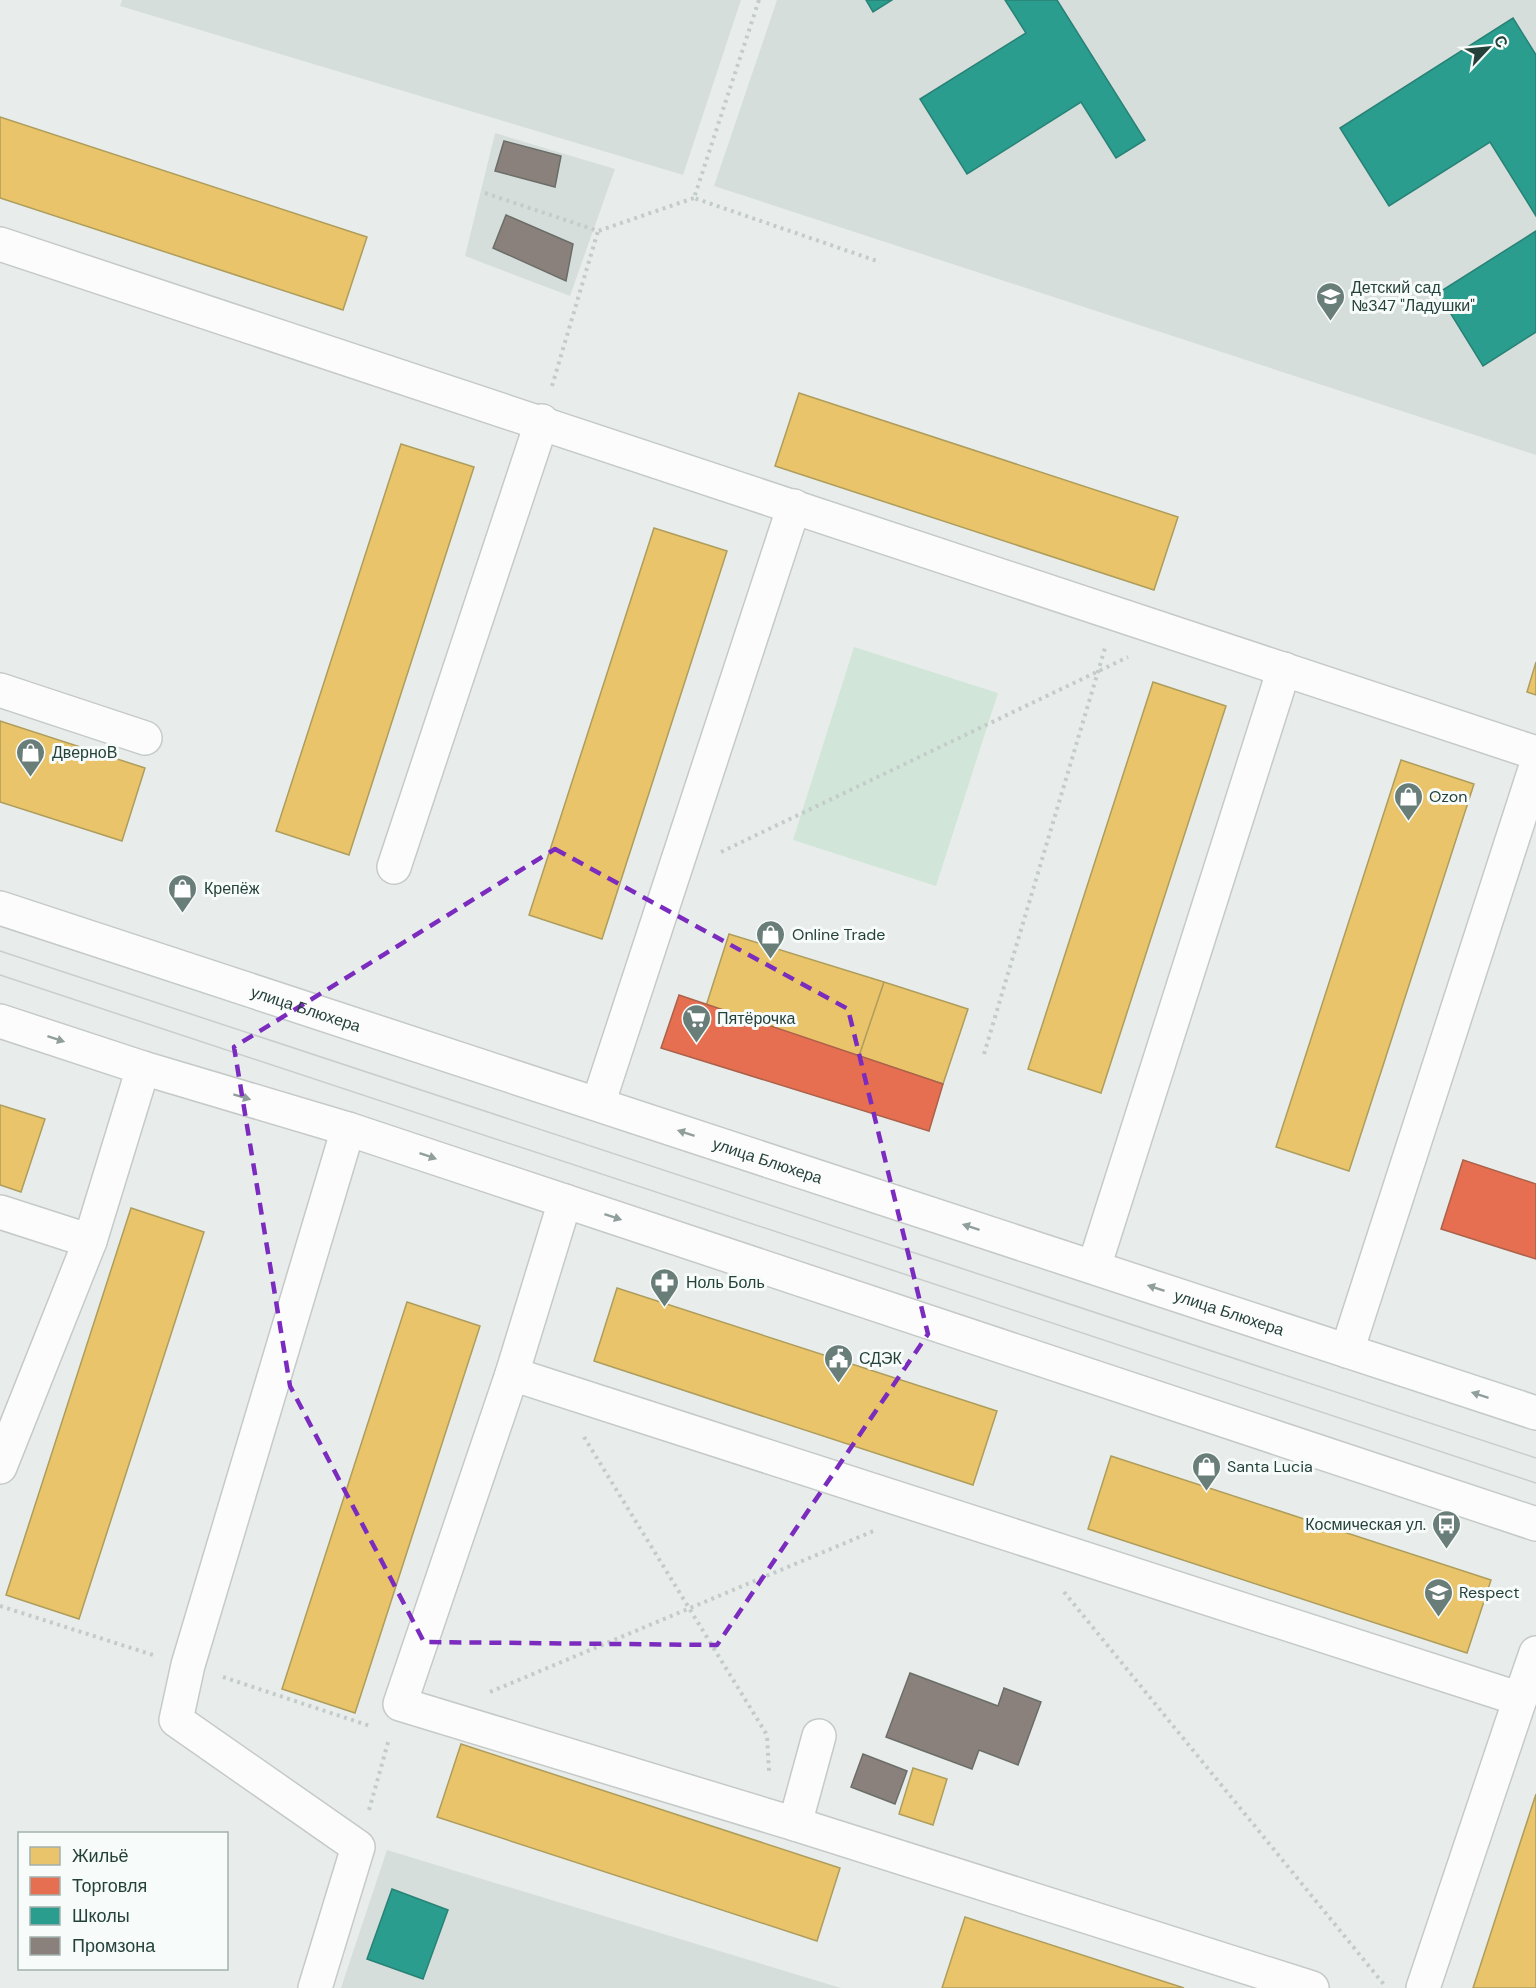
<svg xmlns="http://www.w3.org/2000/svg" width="1536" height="1988" viewBox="0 0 1536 1988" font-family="'DM Sans',sans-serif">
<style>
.built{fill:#d6dedb}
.green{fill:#d1e6d8}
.homes{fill:#e9c46a;stroke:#ae9d5c;stroke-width:1.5}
.shops{fill:#e76f51;stroke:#ac624a;stroke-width:1.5}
.schools{fill:#2a9d8f;stroke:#288276;stroke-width:1.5}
.industry{fill:#8a817c;stroke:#6b6e68;stroke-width:1.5}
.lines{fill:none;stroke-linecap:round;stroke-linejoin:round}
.minor-casing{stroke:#c5cac8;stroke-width:36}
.path{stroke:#c3ccca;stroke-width:4;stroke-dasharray:3 4.5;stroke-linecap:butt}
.minor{stroke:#fcfcfc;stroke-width:33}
.tram{stroke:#c9cdcc;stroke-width:1.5}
.oneway{fill:#909f9b}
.marked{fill:none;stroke:#7b2cbf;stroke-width:4.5;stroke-dasharray:12 8;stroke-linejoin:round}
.labels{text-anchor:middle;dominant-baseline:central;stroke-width:6;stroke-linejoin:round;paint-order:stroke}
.poi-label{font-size:16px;fill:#24423a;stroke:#f7fbf9;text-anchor:start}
.street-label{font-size:16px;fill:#24423a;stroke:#f7fbf9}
</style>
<rect width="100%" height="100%" fill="#e8edeb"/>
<path class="built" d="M122 0H741L683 175 120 6Z
M777 0H1536V455L714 186Z
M495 133 615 169 570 296 465 256Z
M387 1850 841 1988H341Z"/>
<path class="green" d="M854 647 998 693 936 886 793 840Z"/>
<path class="homes" d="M0 117 367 237 343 310 0 198Z
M799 393 1178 517 1154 590 775 466Z
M401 444 474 467 349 855 276 831Z
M654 528 727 551 602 939 529 915Z
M1536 662V695L1527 692Z
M1153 682 1226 706 1101 1093 1028 1069Z
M0 721 145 768 122 841 0 802Z
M1401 760 1474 784 1349 1171 1276 1147Z
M729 934 884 982 859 1056 706 1006Z
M884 982 968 1009 943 1084 859 1056Z
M0 1105 45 1119 21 1192 0 1185Z
M131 1208 204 1232 79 1619 6 1595Z
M617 1288 997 1411 973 1485 594 1361Z
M407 1302 480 1326 355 1713 282 1689Z
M1111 1456 1491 1580 1467 1653 1088 1529Z
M461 1744 840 1868 817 1941 437 1817Z
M913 1768 947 1779 933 1825 899 1814Z
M1536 1794V1988H1473Z
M965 1917 1184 1988H942Z"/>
<path class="shops" d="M679 995 943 1084 929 1131 661 1048Z
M1463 1160 1536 1184V1259L1441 1229Z"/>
<path class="schools" d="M866 0H892L873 12Z
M1005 0H1057L1145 140 1116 158 1081 102 967 174 920 99 1026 33Z
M1513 18 1536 55V216L1490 142 1389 206 1340 128Z
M1536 231V332L1483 366 1438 293Z
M392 1889 448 1910 423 1979 367 1959Z"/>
<path class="industry" d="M504 141 561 156 555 187 495 171Z
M506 215 573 244 566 281 493 248Z
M910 1673 998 1706 1004 1688 1041 1702 1018 1765 979 1750 972 1769 886 1737Z
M863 1754 907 1771 895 1804 851 1787Z"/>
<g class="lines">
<defs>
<g id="minor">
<path d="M0 244 1536 753"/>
<path d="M0 690 145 738"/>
<path d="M394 867 542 421"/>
<path id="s1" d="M0 908 1536 1413"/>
<path d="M0 1021 143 1068 348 1129 1536 1524"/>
<path d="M598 1104 794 506"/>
<path d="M565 1201 512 1374 1520 1699 1536 1653"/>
<path d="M0 1212 90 1241"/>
<path d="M1094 1267 1284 669"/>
<path d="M1347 1351 1536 766"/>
<path d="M512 1374 400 1704 795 1824 1312 1988"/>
<path d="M0 1467 90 1241 143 1068"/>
<path d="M795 1824 819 1736"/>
<path d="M315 1988 358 1847 176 1720 188 1665 348 1129"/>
<path d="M1423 1988 1520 1699"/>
</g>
</defs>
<use href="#minor" class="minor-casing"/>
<path class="path" d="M759 0 694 198 880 262
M485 193 598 231 694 198
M552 386 598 231
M721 852 1128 657
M984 1054 1105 648
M584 1437 767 1735 769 1771
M1064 1592 1386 1987
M0 1606 153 1655
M223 1677 370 1726
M490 1692 876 1530
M369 1810 389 1739"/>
<use href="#minor" class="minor"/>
<path class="tram" d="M0 951 1536 1458
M0 975 1536 1483"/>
</g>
<defs><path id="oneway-solid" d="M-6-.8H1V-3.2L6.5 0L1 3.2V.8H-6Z" transform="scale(1.5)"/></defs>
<g class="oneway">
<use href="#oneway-solid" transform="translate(56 1039) rotate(18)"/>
<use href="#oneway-solid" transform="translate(242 1097) rotate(17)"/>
<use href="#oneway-solid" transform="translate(686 1133) rotate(-162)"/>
<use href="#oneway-solid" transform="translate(428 1156) rotate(19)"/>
<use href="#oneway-solid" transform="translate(613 1217) rotate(18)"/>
<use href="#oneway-solid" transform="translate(971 1227) rotate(-162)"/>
<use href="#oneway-solid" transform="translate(1156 1288) rotate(-162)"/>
<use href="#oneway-solid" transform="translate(1480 1395) rotate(-162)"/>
</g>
<path class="marked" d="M555 849 848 1009 928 1334 717 1645 424 1642 290 1386 234 1047Z"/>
<defs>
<symbol id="school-pin" viewBox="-11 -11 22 30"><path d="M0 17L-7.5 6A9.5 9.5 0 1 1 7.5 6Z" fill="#697e78" stroke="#f7fbf9"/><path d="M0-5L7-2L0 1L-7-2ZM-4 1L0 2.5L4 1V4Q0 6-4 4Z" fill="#fff"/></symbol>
<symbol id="shop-pin" viewBox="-11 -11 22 30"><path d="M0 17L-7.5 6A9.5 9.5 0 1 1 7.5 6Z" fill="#697e78" stroke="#f7fbf9"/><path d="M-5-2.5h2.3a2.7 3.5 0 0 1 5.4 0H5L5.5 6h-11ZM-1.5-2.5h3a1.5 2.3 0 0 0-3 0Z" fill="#fff"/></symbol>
<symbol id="supermarket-pin" viewBox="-11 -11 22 30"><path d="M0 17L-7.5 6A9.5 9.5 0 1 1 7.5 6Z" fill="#697e78" stroke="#f7fbf9"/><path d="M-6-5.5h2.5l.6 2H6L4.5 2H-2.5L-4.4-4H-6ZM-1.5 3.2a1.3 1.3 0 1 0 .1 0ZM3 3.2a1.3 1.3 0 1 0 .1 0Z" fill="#fff"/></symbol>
<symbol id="pharmacy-pin" viewBox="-11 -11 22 30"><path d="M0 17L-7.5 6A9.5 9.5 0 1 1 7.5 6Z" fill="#697e78" stroke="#f7fbf9"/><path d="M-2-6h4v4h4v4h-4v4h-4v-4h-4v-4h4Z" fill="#fff"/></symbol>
<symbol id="civic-pin" viewBox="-11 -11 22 30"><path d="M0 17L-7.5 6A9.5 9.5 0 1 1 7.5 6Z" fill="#697e78" stroke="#f7fbf9"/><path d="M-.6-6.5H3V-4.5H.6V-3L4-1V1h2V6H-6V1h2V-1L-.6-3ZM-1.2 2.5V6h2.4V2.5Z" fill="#fff"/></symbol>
<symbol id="bus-pin" viewBox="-11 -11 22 30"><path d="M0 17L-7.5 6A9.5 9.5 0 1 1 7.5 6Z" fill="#697e78" stroke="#f7fbf9"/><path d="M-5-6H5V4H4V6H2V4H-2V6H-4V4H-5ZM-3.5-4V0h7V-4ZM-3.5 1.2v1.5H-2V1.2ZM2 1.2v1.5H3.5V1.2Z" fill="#fff"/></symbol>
</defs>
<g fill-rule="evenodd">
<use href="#school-pin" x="1314" y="280" width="33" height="45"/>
<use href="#shop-pin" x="14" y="736" width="33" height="45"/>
<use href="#shop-pin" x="1392" y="780" width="33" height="45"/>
<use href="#shop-pin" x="166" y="872" width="33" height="45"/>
<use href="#shop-pin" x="754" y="918" width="33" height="45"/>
<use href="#supermarket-pin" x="680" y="1002" width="33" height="45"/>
<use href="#pharmacy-pin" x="648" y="1266" width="33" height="45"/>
<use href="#civic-pin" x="822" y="1342" width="33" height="45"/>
<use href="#shop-pin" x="1190" y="1450" width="33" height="45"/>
<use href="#bus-pin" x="1430" y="1508" width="33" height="45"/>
<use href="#school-pin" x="1422" y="1576" width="33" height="45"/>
</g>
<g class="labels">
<g class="poi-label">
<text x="1351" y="287">Детский сад<tspan x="1351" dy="18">№347 "Ладушки"</tspan></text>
<text x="52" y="752">ДверноВ</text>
<text x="1429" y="796">Ozon</text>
<text x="204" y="888">Крепёж</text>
<text x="792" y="934">Online Trade</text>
<text x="717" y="1018">Пятёрочка</text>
<text x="686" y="1282">Ноль Боль</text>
<text x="859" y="1358">СДЭК</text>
<text x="1227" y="1466">Santa Lucia</text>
<text x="1426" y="1524" text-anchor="end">Космическая ул.</text>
<text x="1459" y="1592">Respect</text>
</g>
<g class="street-label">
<text stroke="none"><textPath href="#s1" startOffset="322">улица Блюхера</textPath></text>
<text stroke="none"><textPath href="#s1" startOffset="808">улица Блюхера</textPath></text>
<text stroke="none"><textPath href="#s1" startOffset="1294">улица Блюхера</textPath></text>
</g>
</g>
<rect x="18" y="1832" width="210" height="138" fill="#f7fbf9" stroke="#a3b1ad" stroke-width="1.5"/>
<rect x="30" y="1847" width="30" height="18" fill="#e9c46a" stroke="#a3b1ad" stroke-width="1.5"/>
<text x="72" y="1862" font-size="18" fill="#24423a">Жильё</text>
<rect x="30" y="1877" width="30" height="18" fill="#e76f51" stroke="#a3b1ad" stroke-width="1.5"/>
<text x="72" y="1892" font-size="18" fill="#24423a">Торговля</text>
<rect x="30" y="1907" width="30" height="18" fill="#2a9d8f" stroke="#a3b1ad" stroke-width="1.5"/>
<text x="72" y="1922" font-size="18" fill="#24423a">Школы</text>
<rect x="30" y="1937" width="30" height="18" fill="#8a817c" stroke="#a3b1ad" stroke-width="1.5"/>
<text x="72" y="1952" font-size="18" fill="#24423a">Промзона</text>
<g transform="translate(1488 48) rotate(64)" stroke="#f7fbf9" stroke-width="4.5" paint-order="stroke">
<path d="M0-4.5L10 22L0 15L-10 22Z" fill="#24423a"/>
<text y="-9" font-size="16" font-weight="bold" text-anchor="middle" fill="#24423a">С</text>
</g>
</svg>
